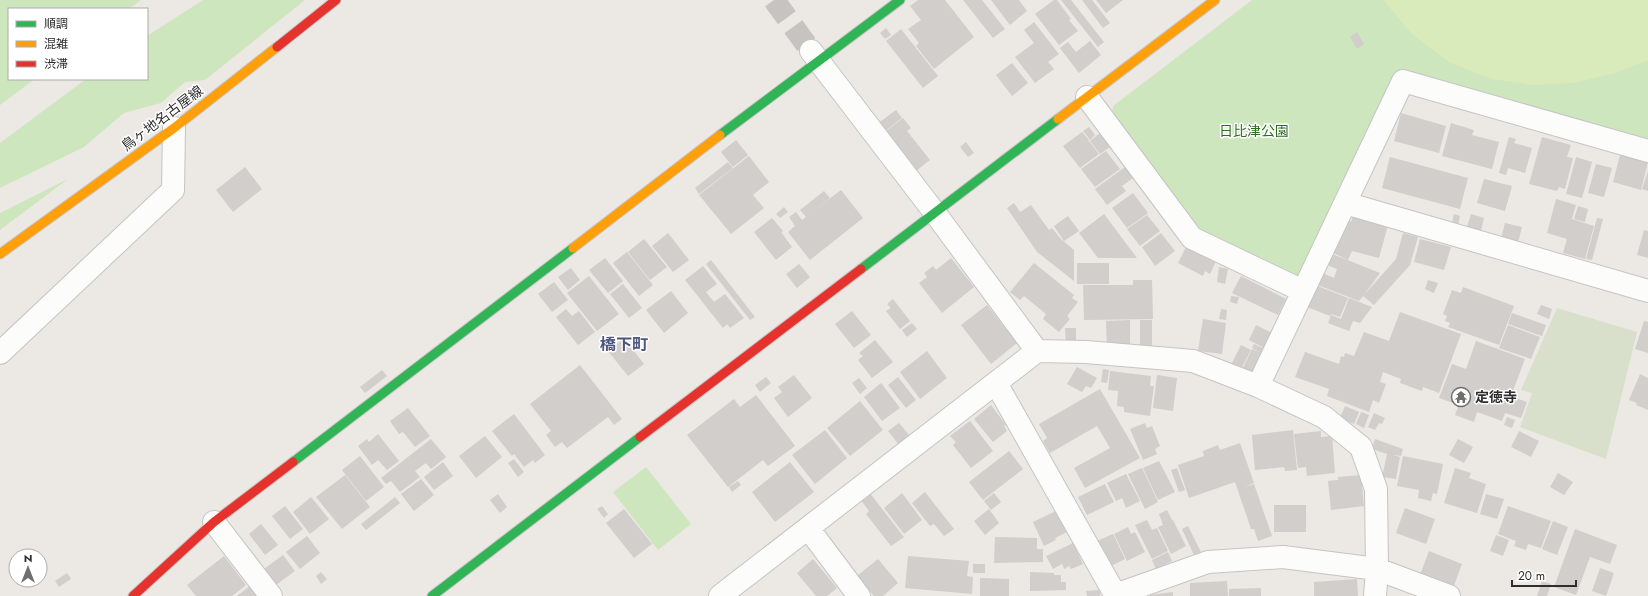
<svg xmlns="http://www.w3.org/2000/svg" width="1648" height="596" viewBox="0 0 1648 596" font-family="Jost,'Noto Sans JP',sans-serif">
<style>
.green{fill:#cee6be}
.cemetery{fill:#d8e0cc}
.pitch{fill:#d9eabb}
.building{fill:#d1cecb}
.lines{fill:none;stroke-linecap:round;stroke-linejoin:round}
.street-tunnel{stroke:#c6c3c0;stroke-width:22;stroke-dasharray:22 11;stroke-linecap:butt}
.street-casing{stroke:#c5c4c5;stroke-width:24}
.fast-casing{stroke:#c5c4c5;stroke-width:11}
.slow-casing{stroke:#c5c4c5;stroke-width:11}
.jam-casing{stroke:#c5c4c5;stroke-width:11}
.street{stroke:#fcfcfb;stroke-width:22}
.fast{stroke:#30b455;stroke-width:9}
.slow{stroke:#ff9f0a;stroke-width:9}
.jam{stroke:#e5322d;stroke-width:9}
.labels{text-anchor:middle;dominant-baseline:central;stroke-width:3;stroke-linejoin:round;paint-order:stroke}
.street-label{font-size:14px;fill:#2e2e2e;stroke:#fff}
.park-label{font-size:14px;fill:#2c6e1b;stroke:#fff}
.poi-label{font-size:14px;font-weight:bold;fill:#2e2e2e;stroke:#fff;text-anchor:start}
.quarter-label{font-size:16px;font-weight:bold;fill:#4d5680;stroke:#fff}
</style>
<rect width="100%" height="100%" fill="#ece8e4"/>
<path class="green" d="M0 0H141L129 9H9V79H35L0 105Z
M203 0H305L205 80 185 82 161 103 124 113 84 147 0 188V143L86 79H147V36Z
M1252 0H1648V141L1398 71 1299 279 1198 231 1112 114 1113 106Z
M68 179 0 230V213Z
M646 467 691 524 658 550 613 492Z"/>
<path class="cemetery" d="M1557 308 1637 332 1606 459 1520 427 1532 393 1521 390Z"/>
<path class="pitch" d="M1383 0H1648V60L1615 73 1573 83 1533 85 1491 79 1449 62 1412 34Z"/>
<path class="building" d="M918 0H945L974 37 934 69 916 46 919 43 908 29 921 20 910 6Z
M963 0H982L1005 29 993 38Z
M991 0H1019L1027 11 1010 25Z
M1054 0H1057L1071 19 1069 20 1078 31 1059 45 1035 14Z
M1061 0H1071L1104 42 1098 47Z
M1082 0H1092L1110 23 1103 28Z
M1096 0H1123L1106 13Z
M1034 22 1059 54 1048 62 1054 69 1035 83 1015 57 1034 43 1024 30Z
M886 28 891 35 885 39 880 33Z
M901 29 938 76 923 88 886 41Z
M1357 32 1364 44 1357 49 1350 37Z
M1090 41 1101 55 1079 73 1060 48 1068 42 1076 52Z
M1012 63 1028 83 1012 96 996 75Z
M896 110 902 118 884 132 877 124Z
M1401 113 1446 126 1439 153 1394 141Z
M903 118 911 128 907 131 930 160 916 171 885 132Z
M1451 123 1474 130 1472 135 1499 142 1492 169 1442 156Z
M1089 127 1095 135 1090 140 1083 131Z
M1082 132 1089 140 1087 142 1089 141 1099 154 1080 168 1063 146Z
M1100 133 1110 147 1100 154 1090 141Z
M1509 137 1516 139 1514 143 1532 148 1525 173 1508 168 1506 175 1499 173Z
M1542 137 1571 145 1567 157 1573 158 1565 189 1559 187 1557 191 1529 184Z
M736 140 748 155 733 167 721 152Z
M966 142 974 153 968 157 960 147Z
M1106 151 1120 169 1095 187 1081 169Z
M1620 155 1648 162 1641 190 1613 182Z
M749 156 769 182 753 195 764 208 731 234 699 195Z
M1390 157 1468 178 1460 209 1382 188Z
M1576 157 1592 162 1582 198 1566 194Z
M728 162 733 168 699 194 695 188Z
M1596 164 1612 168 1604 197 1588 193Z
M245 167 262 189 233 212 216 190Z
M1125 167 1133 178 1122 186 1126 191 1107 205 1095 189Z
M1648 171V191L1642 189Z
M1484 179 1512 186 1505 211 1477 203Z
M841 190 863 218 810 260 788 232 795 226 789 217 796 212 802 220Z
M824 191 830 198 806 217 800 210Z
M1133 193 1148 213 1127 228 1112 208Z
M1556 199 1576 205 1572 219 1594 226 1585 259 1563 253 1567 239 1547 233Z
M1014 203 1020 212 1031 205 1049 230 1052 228 1060 238 1074 250V281L1037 252 1007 208Z
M1578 206 1588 209 1585 222 1574 219Z
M784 207 788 212 780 218 776 214Z
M1104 214 1137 258H1098L1079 233Z
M1454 214 1460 216 1458 225 1452 223Z
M1471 214 1484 218 1481 231 1467 227Z
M1147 215 1160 231 1140 246 1127 229Z
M1068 216 1079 231 1064 241 1054 226Z
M1353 216 1388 225 1379 258 1352 251 1348 260 1331 252 1346 219 1351 222Z
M772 218 783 231 781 232 792 247 776 260 754 232Z
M1597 218 1603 219 1592 260 1586 259Z
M1505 223 1522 227 1518 243 1501 239Z
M1644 230 1648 231V258L1637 255Z
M668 233 689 260 673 272 652 246Z
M1161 233 1175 251 1155 266 1142 247Z
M1403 233 1418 237 1410 265 1374 305 1363 296 1359 301 1315 284 1320 272 1334 278 1337 269 1325 264 1330 253 1380 273 1364 295 1396 259Z
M644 239 667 267 650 280 628 252Z
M1420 239 1451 247 1444 270 1414 262Z
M1187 245 1217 259 1210 274 1205 271 1203 276 1178 263Z
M627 252 653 285 639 296 613 263Z
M605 258 623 281 608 293 589 270Z
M951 258 974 287 942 313 919 283 927 277 924 273 933 266 936 270Z
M711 260 755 317 750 320 706 264Z
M1034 263 1074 295 1072 298 1078 302 1067 316 1070 319 1059 332 1043 319 1046 314 1024 296 1020 300 1010 292Z
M1077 263H1109V284H1077Z
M799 264 810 277 797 288 786 274Z
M703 266 717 284 706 292 714 302 725 294 744 318 730 328 727 324 723 328 685 280Z
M1219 267 1228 269 1225 284 1217 282Z
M571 268 580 280 568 290 558 277Z
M589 276 619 314 597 331 567 293Z
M1241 276 1286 299 1278 315 1232 293Z
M1133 280H1152L1153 319 1084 320 1083 285H1133Z
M1428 280 1438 283 1434 293 1425 289Z
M554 282 568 300 552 312 538 294Z
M623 284 642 308 629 318 610 294Z
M1315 285 1348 298 1340 317 1331 314 1330 316 1307 307Z
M1463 287 1514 306 1499 345 1448 327 1450 323 1445 321 1447 316 1443 314 1452 290 1461 293Z
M671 291 688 313 664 333 646 310Z
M1231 296 1239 297 1237 304 1230 302Z
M1349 298 1372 307 1360 323 1353 321 1349 331 1328 323 1331 315 1341 319Z
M893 299 910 321 900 329 886 311 891 308 887 304Z
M987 305 1017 343 991 364 961 325Z
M1541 305 1552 309 1549 319 1537 314Z
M566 309 572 316 579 311 595 332 578 345 556 317Z
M1221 309 1227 310 1226 320 1219 319Z
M852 311 871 335 854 348 835 324Z
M1400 312 1461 334 1439 393 1423 387 1422 391 1400 383 1401 379 1383 372 1380 382 1386 384 1379 403 1373 400 1369 412 1327 396 1329 389 1295 377 1305 352 1339 364 1341 356 1344 357 1345 353 1354 356 1364 332 1389 341Z
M1512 313 1546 325 1542 336 1508 324Z
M1203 319 1226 323 1222 354 1198 351Z
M1130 320V348H1107L1106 321Z
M1140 320H1152V350H1140Z
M1644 321 1648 322V353L1635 349Z
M912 323 917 329 907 337 902 330Z
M1256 325 1274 334 1266 349 1249 340Z
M1508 325 1540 337 1531 359 1499 348Z
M1065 328H1076V345H1066Z
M624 338 644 364 628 376 608 351Z
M875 340 893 362 872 378 858 360 863 356 859 353Z
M1476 341 1525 359 1511 396 1527 402 1521 418 1505 413 1502 421 1477 412 1474 422 1455 415 1459 405 1439 398 1452 364 1466 369Z
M1254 344 1265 349 1255 376 1242 370 1252 349 1261 353 1252 348Z
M1241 345 1251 350 1240 371 1230 367Z
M927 351 947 378 920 399 900 372Z
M580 365 622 419 614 425 608 417 567 448 562 442 555 447 546 435 551 431 530 404Z
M1077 367 1097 378 1091 388 1086 386 1082 392 1067 384Z
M1103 369 1109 370 1107 383 1101 382Z
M382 370 387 376 365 393 360 387Z
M1110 371 1151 376 1150 386H1154L1150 416 1124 412V407L1117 406 1118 391 1108 390Z
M1640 374 1648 378V410L1636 405 1637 403 1629 400Z
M794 375 812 398 788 417 774 398 782 392 778 387Z
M1157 375 1177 378 1173 411 1153 408Z
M766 377 771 383 760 392 755 385Z
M898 377 916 400 906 408 888 385Z
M859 378 867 388 860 394 852 383Z
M881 383 900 408 882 421 864 397Z
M1100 389 1140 458 1085 488 1074 468 1110 448 1097 426 1050 453 1043 441 1047 438 1039 424Z
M756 395 790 439 728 487 687 435 734 399 740 407Z
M860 401 883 430 850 456 827 428Z
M991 405 1006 425 1004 426 1007 431 993 442 974 419Z
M1345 406 1359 412 1354 424 1340 418Z
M408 408 430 436 415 447 403 432 399 434 390 421Z
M1361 412 1369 415 1364 428 1356 424Z
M1374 413 1385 418 1382 424 1379 423 1375 430 1368 427Z
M514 414 545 455 535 463 533 460 524 467 514 454 512 456 492 431Z
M1507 417 1515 420 1512 428 1504 425Z
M970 421 993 451 971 468 953 445 956 442 950 436Z
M899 423 910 436 899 445 888 431Z
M1145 423 1147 428 1152 426 1160 446 1155 449 1157 454 1143 460 1130 429Z
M825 430 847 458 815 484 792 455Z
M1293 430 1297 470 1285 471 1284 467 1255 470 1252 435Z
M1321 431V437L1332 436 1335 473 1307 476 1306 467 1298 468 1294 434Z
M1519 431 1539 441 1531 457 1511 447Z
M378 434 399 461 387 470 378 460 372 465 358 446 367 439 369 442Z
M485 436 502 457 476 478 459 456Z
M431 439 446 457 431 469 426 463 415 471 420 477 400 492 391 481 386 484 381 478Z
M790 439 795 446 768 466 763 460Z
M1375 439 1403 449 1401 456 1393 455 1400 457 1396 479 1382 477 1387 454 1372 449Z
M1458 439 1473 447 1464 463 1449 455Z
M1240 443 1254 483 1244 487 1254 484 1272 536 1258 541 1254 529H1251L1235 482 1189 498 1178 465 1204 456 1203 451 1218 445 1220 450Z
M1009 451 1023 469 983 500 969 482Z
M360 456 384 487 366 501 342 470Z
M1403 456 1443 464 1437 494 1433 493 1431 501 1418 498 1419 490 1397 486Z
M514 459 524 472 518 477 508 463Z
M1159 461 1175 492 1158 500 1143 468Z
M443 462 453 476 434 490 424 477Z
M790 462 814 492 775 522 752 492Z
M1142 468 1158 502 1145 509 1128 474Z
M1177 468 1185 490 1179 492 1171 470Z
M1455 468 1471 473 1469 478 1486 484 1477 513 1444 503Z
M1558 473 1573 482 1564 495 1550 487Z
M1126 474 1140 501 1126 508 1122 498 1116 501 1107 483Z
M345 475 370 507 342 529 316 497Z
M1361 475 1364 506 1331 510 1328 481 1338 480V477Z
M421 479 434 495 414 511 401 494Z
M738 481 741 485 732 492 729 487Z
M1105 484 1114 502 1087 515 1078 497Z
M869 492 904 537 891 546 866 514 869 511 860 499Z
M925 492 954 529 944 536 934 524 930 526 912 503Z
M902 493 922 520 904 534 884 508Z
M994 493 1001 502 991 510 984 501Z
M498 494 507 507 500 513 490 500Z
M1486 494 1504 499 1497 519 1480 514Z
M311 497 329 519 310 534 293 512Z
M395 497 400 503 366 530 361 524Z
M1274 505H1306V532H1274Z
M285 506 303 529 290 539 272 516Z
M602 506 608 514 604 518 597 509Z
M1508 506 1551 521 1541 548 1528 544 1526 550 1514 546 1516 541 1498 534Z
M1405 508 1435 519 1426 544 1396 533Z
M624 509 652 544 634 558 606 523Z
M989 509 999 523 985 535 974 521Z
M1167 510 1172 520H1173L1186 546 1171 554 1158 527 1163 525 1159 514Z
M1056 511 1067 532 1055 538 1056 540 1044 546 1033 522Z
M1147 520 1152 530 1157 528 1168 551 1152 559 1135 525Z
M1553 521 1568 527 1557 555 1542 549Z
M261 524 278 545 265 555 249 534Z
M1188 526 1201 552 1194 555 1182 529Z
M1128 527 1131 534 1135 532 1145 552 1127 561 1114 534Z
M1575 529 1617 545 1610 564 1590 557 1576 595 1554 587Z
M1113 534 1125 559 1109 567 1097 541Z
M1496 535 1509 540 1503 556 1490 551Z
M307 536 320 553 300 569 286 552Z
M995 537 1037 538V549H1043V562L994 563Z
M1073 543 1083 564 1071 569 1069 566 1064 569 1062 564 1053 569 1046 556Z
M1429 551 1462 564 1453 588 1420 575Z
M1168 552 1172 561 1156 569 1152 560Z
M283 555 295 571 276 585 264 569Z
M224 556 246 585 232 596H196L187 585Z
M908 556 969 561 967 576 973 577 972 594 905 588Z
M813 559 837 588 827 596H816L797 573Z
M878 559 898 583 883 596H874L857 576Z
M973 564H985V573H973Z
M1600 568 1614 573 1606 596 1592 591Z
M321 572 327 579 321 584 316 576Z
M1030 572 1054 573V575H1061V582H1066V590L1030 591Z
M67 573 71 579 59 587 55 581Z
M980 578 1009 579V596H980Z
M1357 579 1358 596H1314V582Z
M1227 581 1228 596H1190V583Z
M1542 581 1551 584 1547 596H1537Z
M251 585 260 596H237Z
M1261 588V596H1229V589Z
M1100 590V596H1087L1086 591Z
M1173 592V596H1150V595Z"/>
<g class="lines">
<path class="street-tunnel" d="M774 0 811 51"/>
<defs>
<path id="street" d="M811 51 935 213 1037 351
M1087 97 1192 238 1303 291
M1345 203 1648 291
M0 353 173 190 174 128
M996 383 1116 596
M1258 386 1403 81 1648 151
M214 522 271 596
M808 528 859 596
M1115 595 1208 562 1283 557 1377 569 1449 596
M720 596 1037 351 1086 352 1193 361 1258 386 1324 417 1361 447 1376 489 1377 569 1375 596"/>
<path id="fast" d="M720 135 900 0
M861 269 1058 119
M293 462 573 248
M432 596 640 437"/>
<path id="slow" d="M1058 119 1215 0
M573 248 720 135
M0 254 174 128 277 47"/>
<path id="jam" d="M277 47 336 0
M640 437 861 269
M133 596 214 522 293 462"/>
</defs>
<use href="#street" class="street-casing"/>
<use href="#fast" class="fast-casing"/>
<use href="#slow" class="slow-casing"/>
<use href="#jam" class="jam-casing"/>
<use href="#street" class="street"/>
<use href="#fast" class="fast"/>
<use href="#slow" class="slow"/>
<use href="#jam" class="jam"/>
</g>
<defs>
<symbol id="temple-ring" viewBox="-11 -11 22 22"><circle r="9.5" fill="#fff" stroke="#706f6e" stroke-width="1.5"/><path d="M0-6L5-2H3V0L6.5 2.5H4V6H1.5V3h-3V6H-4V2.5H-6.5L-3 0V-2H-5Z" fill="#706f6e"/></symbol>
</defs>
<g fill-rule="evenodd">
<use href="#temple-ring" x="1450" y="386" width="22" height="22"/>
</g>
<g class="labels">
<g class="street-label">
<text transform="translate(162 118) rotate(-37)">鳥ヶ地名古屋線</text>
</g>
<g class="park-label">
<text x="1254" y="131">日比津公園</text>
</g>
<g class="poi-label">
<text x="1475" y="397">定徳寺</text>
</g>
<g class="quarter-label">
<text x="624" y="344">橋下町</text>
</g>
</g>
<rect x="8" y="8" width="140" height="72" fill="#ffffff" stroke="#ababab"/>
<rect x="16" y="21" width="20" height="6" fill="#30b455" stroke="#ababab"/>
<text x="44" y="28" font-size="12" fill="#2e2e2e">順調</text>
<rect x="16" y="41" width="20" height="6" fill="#ff9f0a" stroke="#ababab"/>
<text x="44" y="48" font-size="12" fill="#2e2e2e">混雑</text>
<rect x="16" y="61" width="20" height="6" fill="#e5322d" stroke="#ababab"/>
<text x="44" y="68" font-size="12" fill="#2e2e2e">渋滞</text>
<g transform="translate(28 568)"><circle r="19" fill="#ffffff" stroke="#ababab"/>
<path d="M0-3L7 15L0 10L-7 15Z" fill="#706f6e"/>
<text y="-6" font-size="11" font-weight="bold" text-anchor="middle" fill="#2e2e2e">N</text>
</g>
<path d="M1512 580v6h64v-6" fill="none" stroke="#2e2e2e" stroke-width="2"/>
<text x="1518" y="580" font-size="12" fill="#2e2e2e" stroke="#ffffff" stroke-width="3" paint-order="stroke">20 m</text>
</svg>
